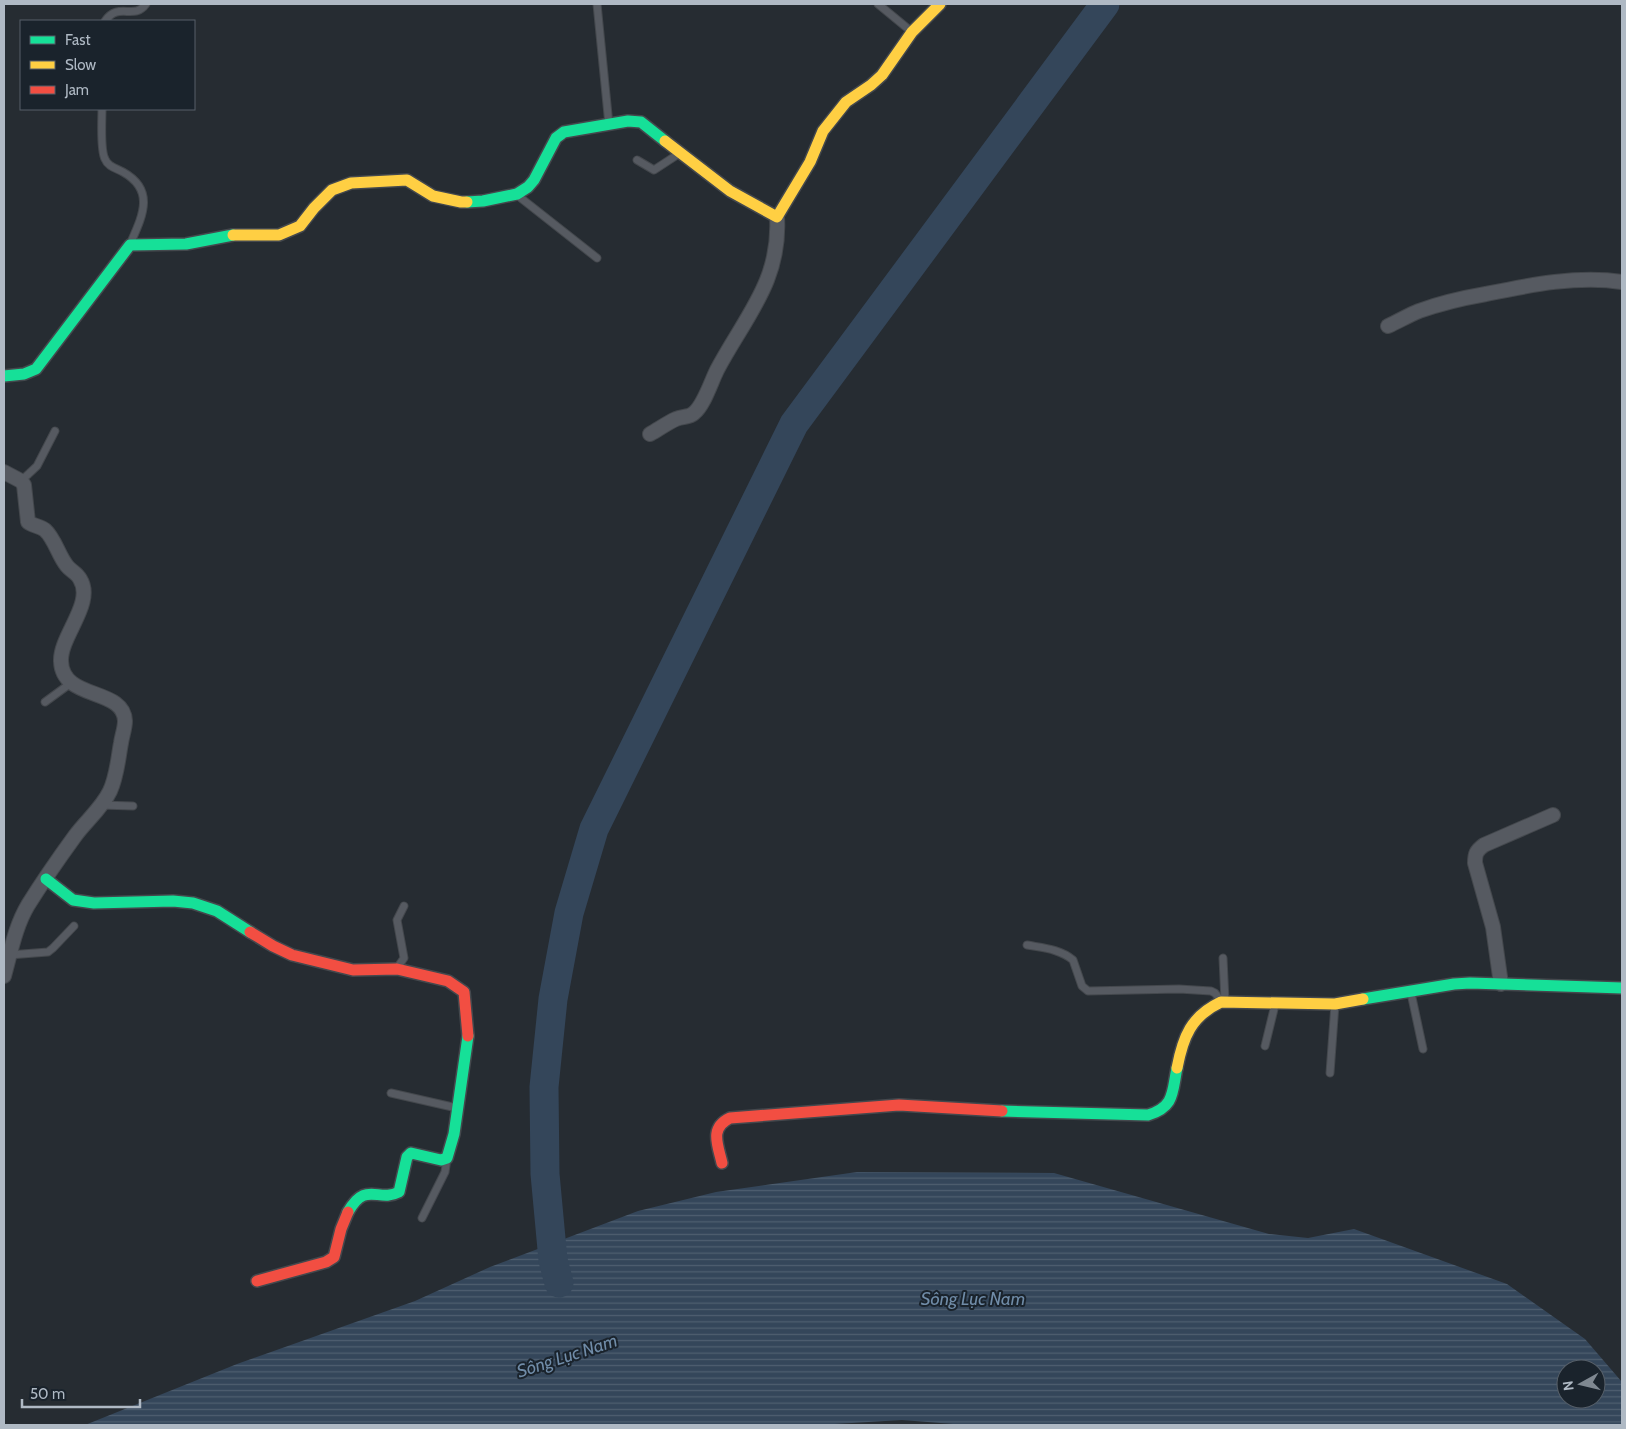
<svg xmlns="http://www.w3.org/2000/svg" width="1626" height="1429" viewBox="0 0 1626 1429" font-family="Cabin,sans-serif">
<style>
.water{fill:url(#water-rules);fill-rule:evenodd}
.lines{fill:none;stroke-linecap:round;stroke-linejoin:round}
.river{stroke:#34465a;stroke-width:29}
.lane-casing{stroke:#44484d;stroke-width:9}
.street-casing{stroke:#44484d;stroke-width:16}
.fast-casing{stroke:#44484d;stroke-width:14}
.slow-casing{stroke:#44484d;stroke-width:14}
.jam-casing{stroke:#44484d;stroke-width:14}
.lane{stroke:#565a61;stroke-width:7}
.street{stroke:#565a61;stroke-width:14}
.fast{stroke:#16e098;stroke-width:11}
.slow{stroke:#ffcf43;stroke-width:11}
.jam{stroke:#f24e42;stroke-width:11}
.labels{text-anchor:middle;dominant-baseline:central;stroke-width:4;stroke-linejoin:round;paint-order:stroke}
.water-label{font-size:18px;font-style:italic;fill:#708ca8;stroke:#1a232c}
</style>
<defs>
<pattern id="water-rules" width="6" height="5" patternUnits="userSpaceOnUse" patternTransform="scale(1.25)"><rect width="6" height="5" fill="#34465a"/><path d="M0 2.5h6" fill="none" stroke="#4f5f70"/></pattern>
</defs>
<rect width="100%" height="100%" fill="#262c32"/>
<path class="water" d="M857 1172 1054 1173 1269 1234 1308 1238 1354 1229 1507 1284 1585 1339 1622 1382V1425H966L902 1420 818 1425H85L237 1364 415 1301 490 1267 638 1211 716 1192ZM1566 1369H1596V1399H1566Z"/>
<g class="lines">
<path class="river" d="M559 1283 553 1260 545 1174 544 1087 553 999 569 913 594 829 794 424 1105 4"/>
<defs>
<path id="lane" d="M597 4 609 125
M878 4 912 32
M105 21C119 1 134 21 146 4
M102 109C102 120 100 150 105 159 108 167 116 168 123 172 155 190 143 215 131 242
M637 160 654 170 680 153
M517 195 597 258
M21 481 37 466 55 431
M45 702 71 683
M101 805 133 806
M1027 945C1043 948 1060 949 1073 960L1082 986 1088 991 1179 989 1211 991 1215 993 1221 1001
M9 955 48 952 53 948 74 926
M1223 958 1225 1001
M397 968 404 958 397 920 404 906
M1411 993 1423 1049
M1265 1046 1275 1005
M1330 1073 1335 1004
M391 1093 457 1108
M422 1218 445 1172 447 1159"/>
<path id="street" d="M1388 326C1399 321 1409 315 1419 311 1441 303 1463 298 1486 294 1530 285 1578 275 1622 282
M650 434C659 429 667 423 676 419 682 416 689 418 694 413 704 405 711 382 717 370 745 317 781 281 777 217
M4 472 21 481 24 485 28 522C33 526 40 526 45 530 55 539 58 555 67 566 71 571 77 573 80 579 95 603 60 636 61 661 62 701 124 687 125 721 125 728 122 736 121 743 118 759 117 776 110 791 102 808 86 821 75 836 59 858 43 881 28 905 15 927 11 951 4 976
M1501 984 1493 927 1475 863C1475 854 1476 851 1484 845L1553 815"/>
<path id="fast" d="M467 202 483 201 517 194 528 187 534 180 556 138 564 132 628 121 641 122 665 141
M4 376 24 374 36 369 130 245 186 244 233 235
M46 879 73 900 94 903 173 901 193 903 217 911 250 932
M1363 999 1454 984 1470 983 1622 988
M1002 1111 1148 1115C1175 1107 1172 1092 1177 1068
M348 1212C366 1180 378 1203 399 1192L407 1157 411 1153 441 1160 447 1158 454 1134 468 1036"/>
<path id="slow" d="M665 141 730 191 777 217 810 162 823 131 846 102 871 85 882 75 912 32 940 4
M233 235H279L300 226 314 208 332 190 351 183 407 180 433 196 461 202H467
M1177 1068C1183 1037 1191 1016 1221 1002L1335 1004 1363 999"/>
<path id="jam" d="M250 932 273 946 292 955 353 970 397 969 448 981 464 992 468 1036
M722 1163C718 1145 709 1128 730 1118L899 1105 1002 1111
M257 1281 326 1262 334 1257 341 1229 348 1212"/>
</defs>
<use href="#lane" class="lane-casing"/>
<use href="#street" class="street-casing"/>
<use href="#fast" class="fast-casing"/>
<use href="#slow" class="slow-casing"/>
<use href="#jam" class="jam-casing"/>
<use href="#lane" class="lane"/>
<use href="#street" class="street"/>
<use href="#fast" class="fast"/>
<use href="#slow" class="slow"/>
<use href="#jam" class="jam"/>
</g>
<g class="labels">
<g class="water-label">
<text x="973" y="1299">Sông Lục Nam</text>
<text transform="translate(567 1356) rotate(-18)">Sông Lục Nam</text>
</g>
</g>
<rect width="1626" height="1429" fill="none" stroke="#afb9c4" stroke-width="10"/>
<rect x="20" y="20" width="175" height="90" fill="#1a232c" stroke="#565f69"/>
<rect x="30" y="36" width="25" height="8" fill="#16e098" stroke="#565f69"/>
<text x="65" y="45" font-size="15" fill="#afb9c4">Fast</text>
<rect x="30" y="61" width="25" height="8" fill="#ffcf43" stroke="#565f69"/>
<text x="65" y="70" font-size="15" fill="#afb9c4">Slow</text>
<rect x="30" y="86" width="25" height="8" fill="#f24e42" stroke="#565f69"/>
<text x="65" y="95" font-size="15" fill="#afb9c4">Jam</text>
<g transform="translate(1581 1384) rotate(262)"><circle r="24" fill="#1a232c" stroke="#565f69"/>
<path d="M0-4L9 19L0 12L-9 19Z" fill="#7f8891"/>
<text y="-8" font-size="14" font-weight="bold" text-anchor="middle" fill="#afb9c4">N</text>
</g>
<path d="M22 1399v8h118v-8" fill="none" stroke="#afb9c4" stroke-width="2.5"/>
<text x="30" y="1399" font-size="15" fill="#afb9c4" stroke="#1a232c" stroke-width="4" paint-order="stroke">50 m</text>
</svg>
